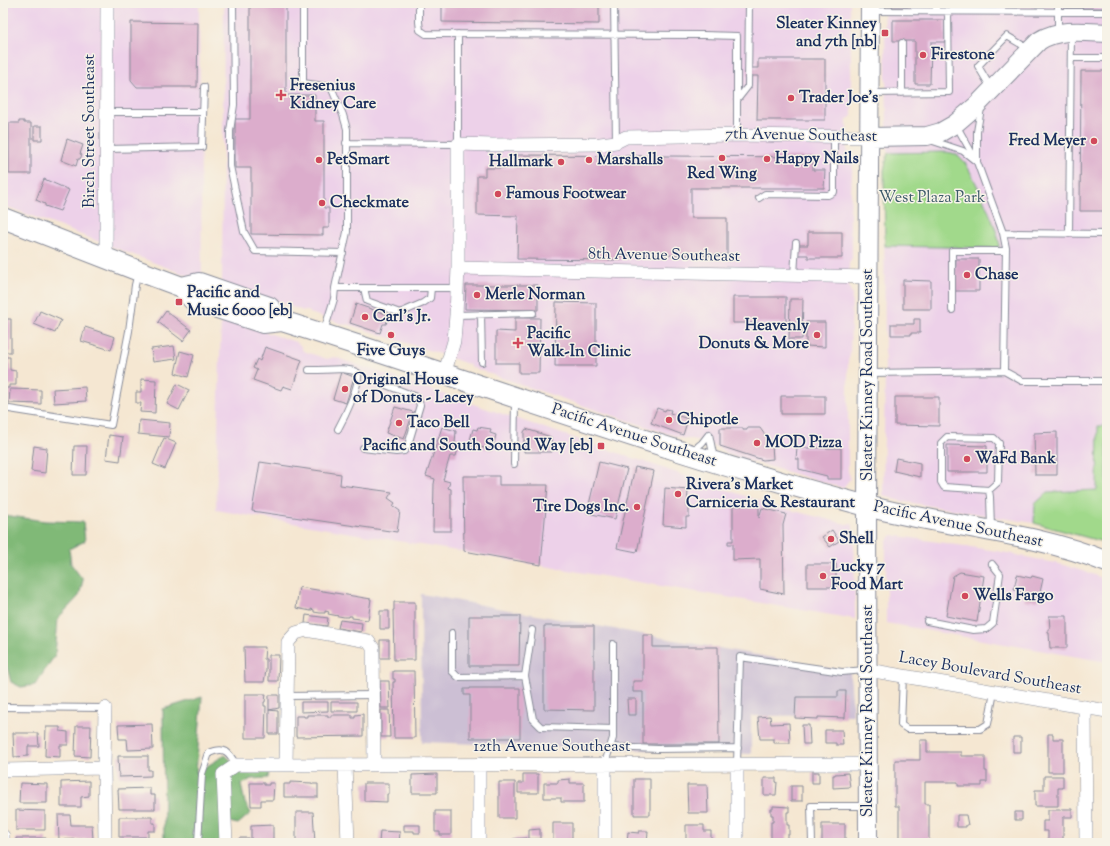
<svg xmlns="http://www.w3.org/2000/svg" width="1110" height="846" viewBox="0 0 1110 846" font-family="'Sorts Mill Goudy',serif">
<style>
.built{fill:#edd1e9}
.industrial{fill:#ccbfd4}
.green{fill:#a1d98b;stroke:#5e8474}
.forest{fill:#80b977;stroke:#4e746a}
.building{fill:#dcadcc}
.lines{fill:none;stroke-linecap:round;stroke-linejoin:round}
.lane-casing{stroke:#888b98;stroke-width:8}
.street-casing{stroke:#888b98;stroke-width:14}
.secondary-casing{stroke:#888b98;stroke-width:20}
.primary-casing{stroke:#888b98;stroke-width:22}
.lane{stroke:#fff;stroke-width:6}
.street{stroke:#fff;stroke-width:13}
.secondary{stroke:#fff;stroke-width:18}
.primary{stroke:#fff;stroke-width:20}
.poi-dot{fill:#d1495b;stroke:#f7f3e8;stroke-width:1.5}
.labels{text-anchor:middle;dominant-baseline:central;stroke-width:3;stroke-linejoin:round;paint-order:stroke}
.poi-label{font-size:16px;font-weight:bold;fill:#1b2f5e;stroke:#f7f3e8;text-anchor:start}
.street-label{font-size:16px;fill:#1b2f5e;stroke:#f7f3e8}
.park-label{font-size:16px;fill:#3c5a69;stroke:#f7f3e8}
</style>
<rect width="100%" height="100%" fill="#f7f3e8"/>
<filter id="ink" filterUnits="userSpaceOnUse"><feTurbulence type="fractalNoise" baseFrequency=".025" numOctaves="2"/><feDisplacementMap in="SourceGraphic" scale="8" xChannelSelector="R" yChannelSelector="G"/><feConvolveMatrix kernelMatrix="1 2 1 2 8 2 1 2 1" color-interpolation-filters="sRGB"/></filter>
<filter id="wash" filterUnits="userSpaceOnUse"><feTurbulence type="fractalNoise" baseFrequency=".012" numOctaves="4" result="noise"/><feDisplacementMap in="SourceGraphic" scale="16" xChannelSelector="R" yChannelSelector="G"/><feGaussianBlur stdDeviation="0.9" result="paint"/><feColorMatrix in="noise" values="0 0 0 0 0 0 0 0 0 0 0 0 0 0 0 0 0 1.4 0 .05"/><feComposite in="paint" operator="in"/></filter>
<g filter="url(#wash)">
<rect width="100%" height="100%" fill="#f5e7d2"/>
<path class="built" d="M3 3H199L202 281 3 205Z
M224 3H850L852 116 847 120V150L853 157 850 212V231L852 236V258L849 264V287L852 294 850 355 848 361V471L850 479 843 488 729 455 719 448 692 439H684L593 409 473 368 468 364 431 351 347 324 346 325 310 313 309 311H304L222 284Z
M884 3H1107V543L1034 523 900 501 883 495 885 376 884 170 888 153Z
M221 318 296 342 300 345 303 351 327 359 334 357 778 507 846 524H852L854 531 855 619 216 510Z
M892 535 997 551 1060 564 1092 574 1107 580V662L886 623V547L887 541Z"/>
<path class="industrial" d="M421 594 850 672 853 715 751 716V754L422 742Z"/>
<path class="green" d="M942 152C950 152 957 153 962 159 971 168 998 230 999 242 1000 244 999 246 998 248L885 246 884 170 888 153Z
M1098 426H1107V543L1034 523 1035 504 1048 492 1097 490Z"/>
<path class="forest" d="M3 515 45 521 83 522 85 541 69 549 71 564 83 580 79 596 58 618 55 655 35 685 21 687 11 682 7 667 3 664Z
M202 697 196 773 225 755 236 765H270L268 778 251 779 241 785 245 803 251 813 238 824 225 821 226 843H164L163 709Z"/>
<g id="blocks">
<path class="building" d="M250 3H286V95H315V121H324V208H329V228H323V235L251 234V168H235V119H250Z
M442 3H599V24L442 22Z
M891 3H908V6H891Z
M1067 3H1107V8H1067Z
M893 20H945V42H931L930 84H915V41H893Z
M131 22 198 23 197 87H137L131 80Z
M758 59H825V120H757L758 76H748V68H758Z
M1081 71H1107V211H1080Z
M19 121H24V123H31V174H9V123H19Z
M34 126H42V140H34Z
M67 139 83 145 80 154 82 155 80 159H78L76 166 61 160Z
M517 155 813 157V170H825L824 188H691V218H727V255H621V260L517 259 518 216 477 215V176H485V168H517Z
M44 179 69 190 60 211 45 206V204L36 200Z
M808 232H842V258H808V255H795V245H808Z
M956 259H979V291H955Z
M903 280 931 281V309H903Z
M466 285H538V310L465 309Z
M733 297H786V323H733Z
M790 299H803L802 339H789Z
M556 302 596 303V366H555Z
M356 304 389 315 386 324H383L380 333 350 323Z
M40 311 61 320 55 333 34 324Z
M166 311 191 330 183 341 158 322Z
M515 318H540L539 373H519V363H496V331L515 332Z
M3 319H11V352H3Z
M914 319H920V333H911V335H891V324H914Z
M806 322H825V347L806 346Z
M85 327 115 337 111 350 81 341Z
M174 346 176 359 153 362 151 349Z
M265 347 302 360 292 389 283 386 281 390 253 380 257 370 253 368 257 359 260 361Z
M180 351 194 355 188 377 175 373Z
M3 357H10V370L16 371V385H9V388H3Z
M341 372 354 377 346 403 333 399Z
M141 379 156 380 155 413 140 412 141 403H136V392H141Z
M177 384 189 390 179 410 167 404Z
M85 387 86 401 54 403 53 389Z
M10 389 41 390V404L9 403Z
M781 396H825V414H781Z
M895 397H939V426L895 425Z
M395 407 413 412 404 439 386 433Z
M657 408 665 411 666 409 671 410 670 413 688 419 683 435 651 423Z
M139 420 170 423 169 437 138 434Z
M442 427 456 431 455 443 459 445 456 456H450L443 480 450 482 448 488 451 489V531H433L434 484 435 479 426 476Z
M478 427 491 429 490 433 496 435 492 450 469 444 473 429 477 430Z
M720 428H743V430H747V428H760L772 445 773 459 763 460 720 446Z
M526 429 551 437 552 452H524V432Z
M1057 432V475H1035L1034 433Z
M109 435 123 437 120 461 106 459Z
M164 438 176 443 165 469 153 464Z
M947 445 987 446V472H947Z
M34 446 47 448 45 473 31 471Z
M74 446H87L86 475H73Z
M797 448H841V479H827V476L799 469V459H796Z
M896 458 920 463V477L894 471Z
M260 462 341 474 340 485 392 492 388 498 395 503 393 506 400 511 397 532 252 511Z
M599 462 627 469 615 519 587 513Z
M635 467 654 471 637 552 617 548Z
M463 476H499V485H548L541 565 464 551Z
M665 488 688 490 687 507 689 508V517H686V527L663 525Z
M759 505V518L762 508 786 514 783 525 784 594 760 589V559L733 560V544H728V541H733V506Z
M832 530 839 541 830 547 822 537Z
M807 564H836V587H807Z
M960 572 984 576 977 622 946 616 953 576Z
M1017 575 1031 578 1032 576 1043 579 1038 601 1031 600 1030 602 1024 601 1026 596 1023 595V592L1014 589Z
M299 587 371 599 368 620 352 618V616H349V617H344L328 614 329 612 325 611V613H320L314 612V610L311 609V611L296 608Z
M394 602H415V660H394L393 610H394Z
M380 611H389V629H380Z
M306 615 328 618 327 626 305 623Z
M469 616H520L519 666H469Z
M1049 616H1067V648H1050L1049 633H1048V629H1050Z
M340 620 362 623 361 632 338 628Z
M544 626H594V710L544 709Z
M643 635H653V647H718L719 744H643V692H633V681H643Z
M380 640H389V658H380Z
M244 647H265L264 659H266V670L264 682H245Z
M269 655H279L278 681H269Z
M393 671H414L415 738H394L393 682H395V679H393Z
M380 681H389L390 708H381Z
M470 688H520V738H470V695H464V689H470Z
M838 691H846L845 718 818 717V719L795 718 796 697H838Z
M245 694H266L265 702H264V706H266L265 738H245Z
M269 695H279V708L269 710Z
M627 699H636V715H628Z
M301 702H328V711L301 712Z
M331 702H357V711H331Z
M269 710 278 711V734H269Z
M381 710H389L390 737H381Z
M363 714V736L296 737V716H304V717H307V715H328V717H331V715H352V718H355V715Z
M770 716 771 724 789 723 790 743H774V739H760L758 717Z
M152 724 153 749 128 750 127 739H119L118 725Z
M802 725H809L810 744H803Z
M76 726H91L90 757 75 756Z
M46 727H60V731L68 732V745H60V757L45 756Z
M825 730H842L843 745H836V743H825Z
M13 733H38L39 746H28V756L14 757Z
M1048 734H1053V739H1063V772H1048Z
M1013 737H1021V752H1013Z
M920 740H927V752H961V756H985V771H987V782H982V786H958V782H925V804H929V843H899V806H895V760H920Z
M118 756H148V770H151V776L119 777Z
M812 772H819V783H812Z
M848 773 850 787 833 788V775H835V774Z
M437 774V793H412V775Z
M523 774H538V793H518V783H523Z
M1044 776H1063V788H1058V806H1035V790H1044Z
M764 778H776V782H777L776 795H764Z
M570 779V783H584V802H561V798H544V783H558V780Z
M634 779H650V815H634Z
M89 781V796L81 797V807H61V782Z
M290 782 312 783V784H318V797H284V784H290Z
M499 782H515V818H499Z
M20 783 47 784V803H19Z
M250 783H264V785H269V783H274L273 800H261V806H251Z
M364 783H389V794H387V802L364 801Z
M687 785H707L708 813H688Z
M791 786H802V801H791Z
M150 788V795H155V809H119L118 789Z
M773 806 789 807V812H787V825H789V835H787V843H773L772 838H771V822H773V815H771V809H773Z
M1061 809H1072V817H1063V842H1048V831H1043V821H1048V810H1061Z
M16 810 45 811V830H16Z
M435 811H451V835H440V832H435Z
M296 812H313L315 843H296Z
M1015 812H1022V820H1015Z
M58 815H70L71 825H92L93 839 59 840Z
M957 815H966L968 825H966V827H957Z
M119 817H152V823H155V831H148V837H119Z
M553 823H572V843H553Z
M822 824H845V843H822Z
M273 825V843H251V826Z
M404 825H420V833H414V831H404Z
M686 825H704V831H711V843H686Z
M540 829V839H529V830Z
M380 831 400 832 399 843H379Z
M639 831H648L647 843H627L628 832 639 833Z
M16 838H46V843H16Z
M239 838H249V843H239Z
M527 838V843H513V839Z"/>
</g>
</g>
<g filter="url(#ink)">
<use href="#blocks" fill-opacity="0" stroke="#888b98" stroke-width="1"/>
<g class="lines">
<defs>
<path id="lane" d="M233 3 234 105 230 131V166L244 232 255 251 343 253
M303 3V83L331 87 343 115 347 129V232L335 288 334 299 324 331
M419 3V22L420 30 426 34 703 35 737 36V135
M614 3 616 142
M936 3V11
M872 11 1107 12
M1058 31V3
M902 43V93
M1071 58H1107
M991 88 978 66 1007 36 1029 49
M871 93 949 92 948 11
M737 100 748 86 749 3
M107 112H203
M956 125 977 162 1003 233 1006 248 1004 371
M930 140 963 151 977 162V132L981 108
M346 143 458 144V34
M107 149 202 147 204 87
M759 198 765 194 828 195 834 192V137
M1003 233 1107 234
M1069 234 1071 33
M794 275 796 243
M335 288H457
M364 288 367 301 400 313 423 303 430 298 431 288
M952 310V251H1006
M481 314 482 362
M456 315 533 313
M309 370C323 371 346 366 358 373 360 386 344 418 338 429
M870 373 1004 371 1022 381H1107
M3 408 111 425 129 331 135 285 138 273
M947 437 994 438 999 443 998 482 989 490 944 487 941 482V443Z
M363 448 396 452 404 451 408 445 420 405 417 397 386 385
M692 451 702 443 709 434 714 459
M514 464 515 400
M989 490 990 497 991 528
M927 621 973 630 986 629 993 623 1000 574 992 564
M532 630 525 676 533 719 541 727 613 729
M452 633V671L458 677 525 676
M903 676 901 725 907 729H980L988 724 994 692
M287 696 374 695
M3 707 105 708
M610 747 658 749 738 748
M605 763 613 738V644
M737 764 740 657 842 672 865 670
M198 843 202 774 209 753C225 746 229 752 236 765
M812 843 811 806H867"/>
<path id="street" d="M106 259 107 3
M458 268 869 277
M444 375 454 341 456 315 458 268V144L493 145 600 144 616 142 626 137 737 135 870 137
M868 670 1107 711
M1085 707 1086 843
M105 708 104 768 105 843
M479 764V843
M286 765 288 642 296 633 306 630 368 641 373 648 374 765
M345 765 348 843
M3 770 104 768
M3 836V843
M226 843 223 774 236 765 869 764
M605 843V763
M737 843V764"/>
<path id="secondary" d="M870 137 927 136 941 132 955 124 977 105 1039 41C1059 28 1085 32 1107 33
M868 843 867 506 870 3"/>
<path id="primary" d="M3 218 139 271 182 287 199 283 269 307 282 321
M182 287 193 300 263 323 282 321C477 382 670 454 867 506 947 527 1031 531 1107 562"/>
</defs>
<use href="#lane" class="lane-casing"/>
<use href="#street" class="street-casing"/>
<use href="#secondary" class="secondary-casing"/>
<use href="#primary" class="primary-casing"/>
<use href="#lane" class="lane"/>
<use href="#street" class="street"/>
<use href="#secondary" class="secondary"/>
<use href="#primary" class="primary"/>
</g>
</g>
<g class="poi-dot">
<rect x="881" y="29" width="8" height="8" rx="2"/>
<circle cx="923" cy="55" r="4"/>
<path d="M279 89h4v4h4v4h-4v4h-4v-4h-4v-4h4z"/>
<circle cx="791" cy="98" r="4"/>
<circle cx="1094" cy="141" r="4"/>
<circle cx="722" cy="158" r="4"/>
<circle cx="767" cy="159" r="4"/>
<circle cx="319" cy="160" r="4"/>
<circle cx="589" cy="160" r="4"/>
<circle cx="561" cy="162" r="4"/>
<circle cx="498" cy="194" r="4"/>
<circle cx="322" cy="203" r="4"/>
<circle cx="967" cy="275" r="4"/>
<circle cx="477" cy="295" r="4"/>
<rect x="175" y="298" width="8" height="8" rx="2"/>
<circle cx="365" cy="317" r="4"/>
<circle cx="391" cy="335" r="4"/>
<circle cx="817" cy="335" r="4"/>
<path d="M516 337h4v4h4v4h-4v4h-4v-4h-4v-4h4z"/>
<circle cx="345" cy="389" r="4"/>
<circle cx="669" cy="420" r="4"/>
<circle cx="399" cy="423" r="4"/>
<circle cx="757" cy="443" r="4"/>
<rect x="597" y="442" width="8" height="8" rx="2"/>
<circle cx="967" cy="459" r="4"/>
<circle cx="678" cy="494" r="4"/>
<circle cx="637" cy="507" r="4"/>
<circle cx="831" cy="539" r="4"/>
<circle cx="823" cy="576" r="4"/>
<circle cx="965" cy="596" r="4"/>
</g>
<g class="labels">
<g class="poi-label">
<text x="877" y="24" text-anchor="end">Sleater Kinney<tspan x="877" dy="18">and 7th [nb]</tspan></text>
<text x="931" y="55">Firestone</text>
<text x="290" y="86">Fresenius<tspan x="290" dy="18">Kidney Care</tspan></text>
<text x="799" y="98">Trader Joe's</text>
<text x="1086" y="141" text-anchor="end">Fred Meyer</text>
<text x="775" y="159">Happy Nails</text>
<text x="327" y="160">PetSmart</text>
<text x="597" y="160">Marshalls</text>
<text x="553" y="162" text-anchor="end">Hallmark</text>
<text x="722" y="174" text-anchor="middle">Red Wing</text>
<text x="506" y="194">Famous Footwear</text>
<text x="330" y="203">Checkmate</text>
<text x="975" y="275">Chase</text>
<text x="187" y="293">Pacific and<tspan x="187" dy="18">Music 6000 [eb]</tspan></text>
<text x="485" y="295">Merle Norman</text>
<text x="373" y="317">Carl's Jr.</text>
<text x="809" y="326" text-anchor="end">Heavenly<tspan x="809" dy="18">Donuts &amp; More</tspan></text>
<text x="527" y="334">Pacific<tspan x="527" dy="18">Walk-In Clinic</tspan></text>
<text x="391" y="351" text-anchor="middle">Five Guys</text>
<text x="353" y="380">Original House<tspan x="353" dy="18">of Donuts - Lacey</tspan></text>
<text x="677" y="420">Chipotle</text>
<text x="407" y="423">Taco Bell</text>
<text x="765" y="443">MOD Pizza</text>
<text x="593" y="446" text-anchor="end">Pacific and South Sound Way [eb]</text>
<text x="975" y="459">WaFd Bank</text>
<text x="686" y="485">Rivera’s Market<tspan x="686" dy="18">Carniceria &amp; Restaurant</tspan></text>
<text x="629" y="507" text-anchor="end">Tire Dogs Inc.</text>
<text x="839" y="539">Shell</text>
<text x="831" y="567">Lucky 7<tspan x="831" dy="18">Food Mart</tspan></text>
<text x="973" y="596">Wells Fargo</text>
</g>
<g class="street-label">
<text transform="translate(90 131) rotate(-90)">Birch Street Southeast</text>
<text transform="translate(801 136) rotate(1)">7th Avenue Southeast</text>
<text transform="translate(664 256) rotate(1)">8th Avenue Southeast</text>
<text transform="translate(868 375) rotate(-90)">Sleater Kinney Road Southeast</text>
<text transform="translate(634 436) rotate(18)">Pacific Avenue Southeast</text>
<text transform="translate(958 525) rotate(12)">Pacific Avenue Southeast</text>
<text transform="translate(990 674) rotate(10)">Lacey Boulevard Southeast</text>
<text transform="translate(868 711) rotate(-90)">Sleater Kinney Road Southeast</text>
<text x="552" y="747">12th Avenue Southeast</text>
</g>
<g class="park-label">
<text x="932" y="198">West Plaza Park</text>
</g>
</g>
<rect width="1110" height="846" fill="none" stroke="#f7f3e8" stroke-width="16"/>
</svg>
